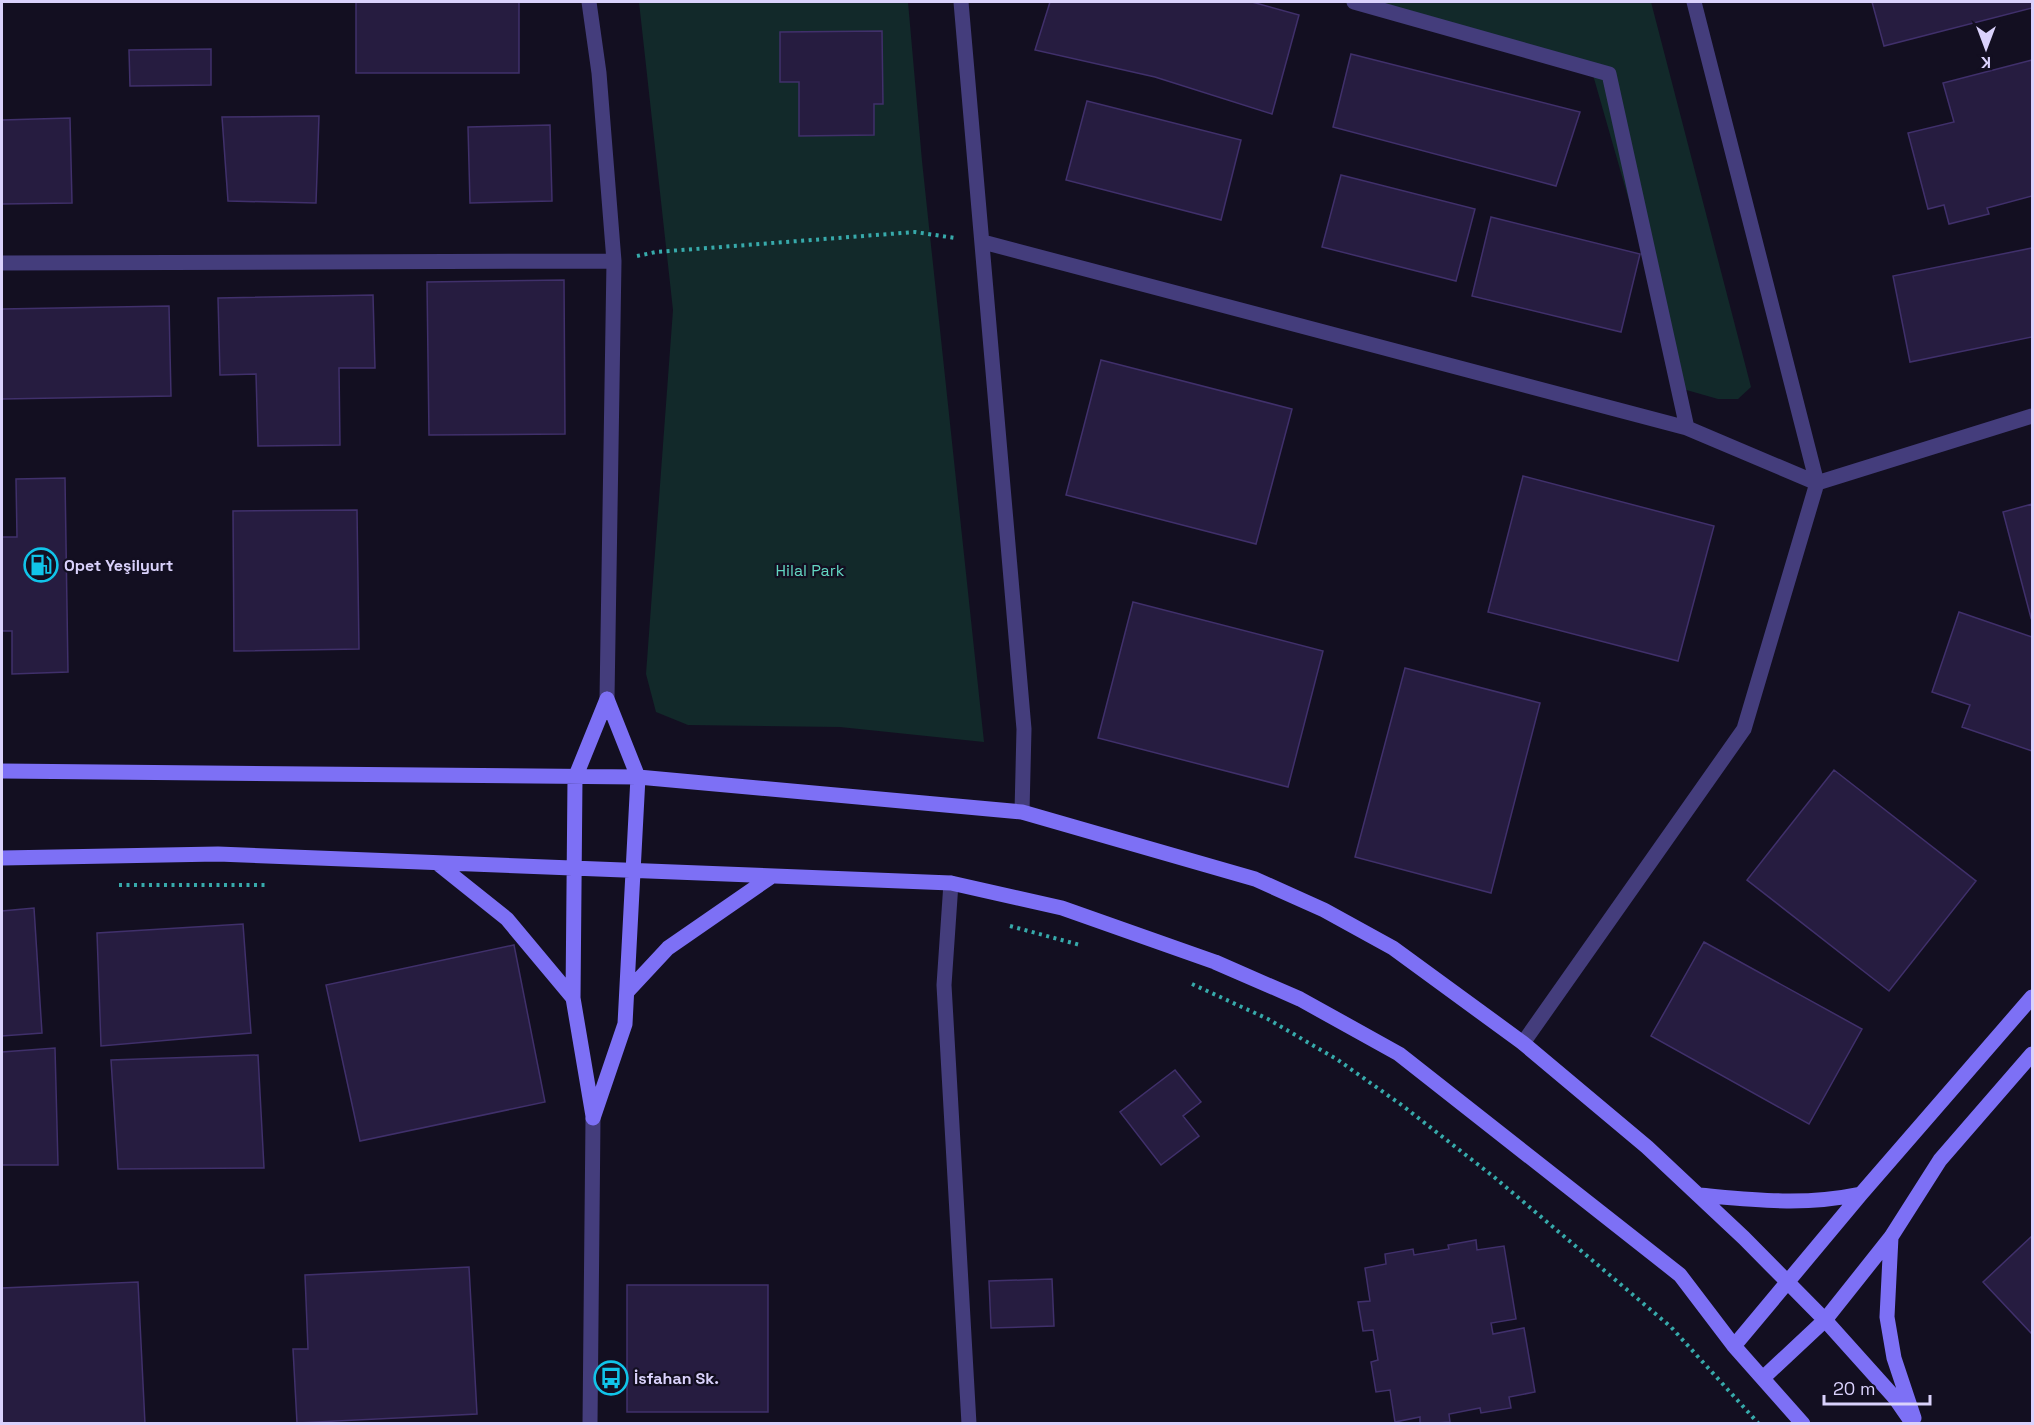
<svg xmlns="http://www.w3.org/2000/svg" width="2034" height="1425" viewBox="0 0 2034 1425" font-family="'Space Grotesk',sans-serif">
<style>
.green{fill:#12292a}
.building{fill:#261c40;stroke:#40306b;stroke-width:1.5}
.lines{fill:none;stroke-linecap:round;stroke-linejoin:round}
.path{stroke:#37aaab;stroke-width:4;stroke-dasharray:3 4.5;stroke-linecap:butt}
.street{stroke:#443d7c;stroke-width:15}
.secondary{stroke:#7d70f5;stroke-width:15}
.labels{text-anchor:middle;dominant-baseline:central;stroke-width:4.5;stroke-linejoin:round;paint-order:stroke}
.poi-label{font-size:16px;font-weight:bold;fill:#dad2fc;stroke:#130f21;text-anchor:start}
.park-label{font-size:16px;fill:#63d6c2;stroke:#130f21}
</style>
<rect width="100%" height="100%" fill="#130f21"/>
<path class="green" d="M639 2H908L922 161 984 742 840 727 688 725 656 712 646 674 673 310Z
M1341 2H1651L1751 387 1738 399H1718L1683 389 1591 68Z"/>
<path class="building" d="M356 2H519V73H356Z
M1050 2H1252L1299 15 1272 114 1155 77 1035 50Z
M1872 2H2032V8L1884 46Z
M882 31 883 104H874V135L799 136V82H780V32Z
M211 49V85L130 86 129 50Z
M1351 54 1580 112 1556 186 1333 127Z
M2032 60V196L1987 208 1989 214 1949 224 1944 205 1928 209 1908 133 1954 122 1943 83Z
M1087 101 1241 140 1221 220 1066 180Z
M319 116 316 203 228 201 222 117Z
M70 118 72 203 2 204V120Z
M550 125 552 201 470 203 468 127Z
M1341 175 1475 209 1456 281 1322 247Z
M1491 217 1640 254 1621 332 1472 296Z
M2032 248V337L1910 362 1893 276Z
M564 280 565 434 429 435 427 282Z
M373 295 375 368H339L340 445 258 446 256 374 220 375 218 298Z
M169 306 171 396 2 399V309Z
M1101 360 1292 409 1256 544 1066 495Z
M1523 476 1714 526 1678 661 1488 612Z
M65 478 68 672 12 674V631H2V537H17L16 479Z
M2032 504V617L2031 618 2003 512Z
M357 510 359 649 234 651 233 511Z
M1133 602 1323 651 1288 787 1098 738Z
M1959 612 2032 637V751L1962 727 1970 705 1932 692Z
M1405 668 1540 703 1491 893 1355 857Z
M1834 770 1976 881 1889 991 1747 880Z
M34 908 42 1033 2 1036V911Z
M243 924 251 1033 101 1046 97 933Z
M1704 942 1862 1029 1809 1124 1651 1036Z
M514 945 545 1102 360 1141 326 985Z
M55 1048 58 1165H2V1052Z
M258 1055 264 1168 118 1169 111 1060Z
M1175 1070 1201 1102 1183 1116 1199 1136 1161 1165 1120 1112Z
M2032 1236V1334L1983 1282Z
M1476 1240 1477 1250 1504 1246 1516 1319 1491 1323 1493 1334 1524 1328 1535 1392 1509 1397 1511 1408 1481 1413 1480 1408 1449 1414 1450 1422 1420 1424V1417L1395 1422 1390 1390 1376 1392 1371 1362 1378 1360 1373 1330 1363 1331 1358 1302 1370 1301 1365 1268 1386 1264 1385 1254 1413 1249 1414 1255 1449 1249 1448 1245Z
M469 1267 477 1414 297 1423 293 1349H308L305 1275Z
M1052 1279 1054 1326 991 1328 989 1281Z
M138 1282 145 1424H2V1288Z
M627 1285H768V1412H627Z"/>
<g class="lines">
<path class="path" d="M637 256 656 252 915 232 955 238
M119 885H267
M1010 926 1080 945
M1192 984 1268 1019 1338 1060 1403 1106 1494 1177 1671 1327 1759 1424"/>
<path class="street" d="M589 2 599 73 614 261 607 699
M961 2 1024 729 1022 812
M1354 2 1609 74 1687 428
M983 242 1687 428 1817 483 2032 416
M2 263 614 261
M951 883 944 985 969 1424
M1523 1043 1744 729 1817 483 1694 2
M590 1424 593 1118"/>
<path class="secondary" d="M2 771 638 777 1022 812 1255 879 1324 910 1393 948 1523 1043 1647 1147 1744 1238 1825 1320 1895 1398 1913 1424
M2 858 218 854 951 883 1062 908 1215 962 1300 999 1399 1054 1680 1275 1734 1346 1803 1424
M437 863 507 919 573 998
M627 992 668 948 772 876
M593 1116 573 998 575 778 607 699
M593 1118 625 1024 638 777 607 699
M1699 1195C1756 1200 1803 1206 1861 1194
M1891 1237 1887 1317 1894 1358 1914 1418
M1734 1346 1861 1194 2032 997
M1763 1378 1825 1320 1891 1237 1940 1160 2032 1054"/>
</g>
<defs>
<symbol id="fuel-ring" viewBox="-11 -11 22 22"><circle r="9.5" fill="#130f21" stroke="#11c4e9" stroke-width="1.5"/><path d="M-5.5-6h7V0h2V4h1.3V-2.5L3-4.5l.8-.8L6-3V5H2.5V1h-1V6h-7ZM-4.2-4.7v3.2H.2V-4.7Z" fill="#11c4e9"/></symbol>
<symbol id="bus-ring" viewBox="-11 -11 22 22"><circle r="9.5" fill="#130f21" stroke="#11c4e9" stroke-width="1.5"/><path d="M-5-6H5V4H4V6H2V4H-2V6H-4V4H-5ZM-3.5-4V0h7V-4ZM-3.5 1.2v1.5H-2V1.2ZM2 1.2v1.5H3.5V1.2Z" fill="#11c4e9"/></symbol>
</defs>
<g fill-rule="evenodd">
<use href="#fuel-ring" x="22" y="546" width="38" height="38"/>
<use href="#bus-ring" x="592" y="1359" width="38" height="38"/>
</g>
<g class="labels">
<g class="poi-label">
<text x="64" y="565">Opet Yeşilyurt</text>
<text x="634" y="1378">İsfahan Sk.</text>
</g>
<g class="park-label">
<text x="810" y="570">Hilal Park</text>
</g>
</g>
<rect width="2034" height="1425" fill="none" stroke="#dad2fc" stroke-width="6"/>
<g transform="translate(1986 48) rotate(180)" stroke="#130f21" stroke-width="4.5" paint-order="stroke">
<path d="M0-4.5L10 22L0 15L-10 22Z" fill="#dad2fc"/>
<text y="-9" font-size="16" font-weight="bold" text-anchor="middle" fill="#dad2fc">K</text>
</g>
<path d="M1824 1395v9h106v-9" fill="none" stroke="#dad2fc" stroke-width="3"/>
<text x="1833" y="1395" font-size="18" fill="#dad2fc" stroke="#130f21" stroke-width="4.5" paint-order="stroke">20 m</text>
</svg>
